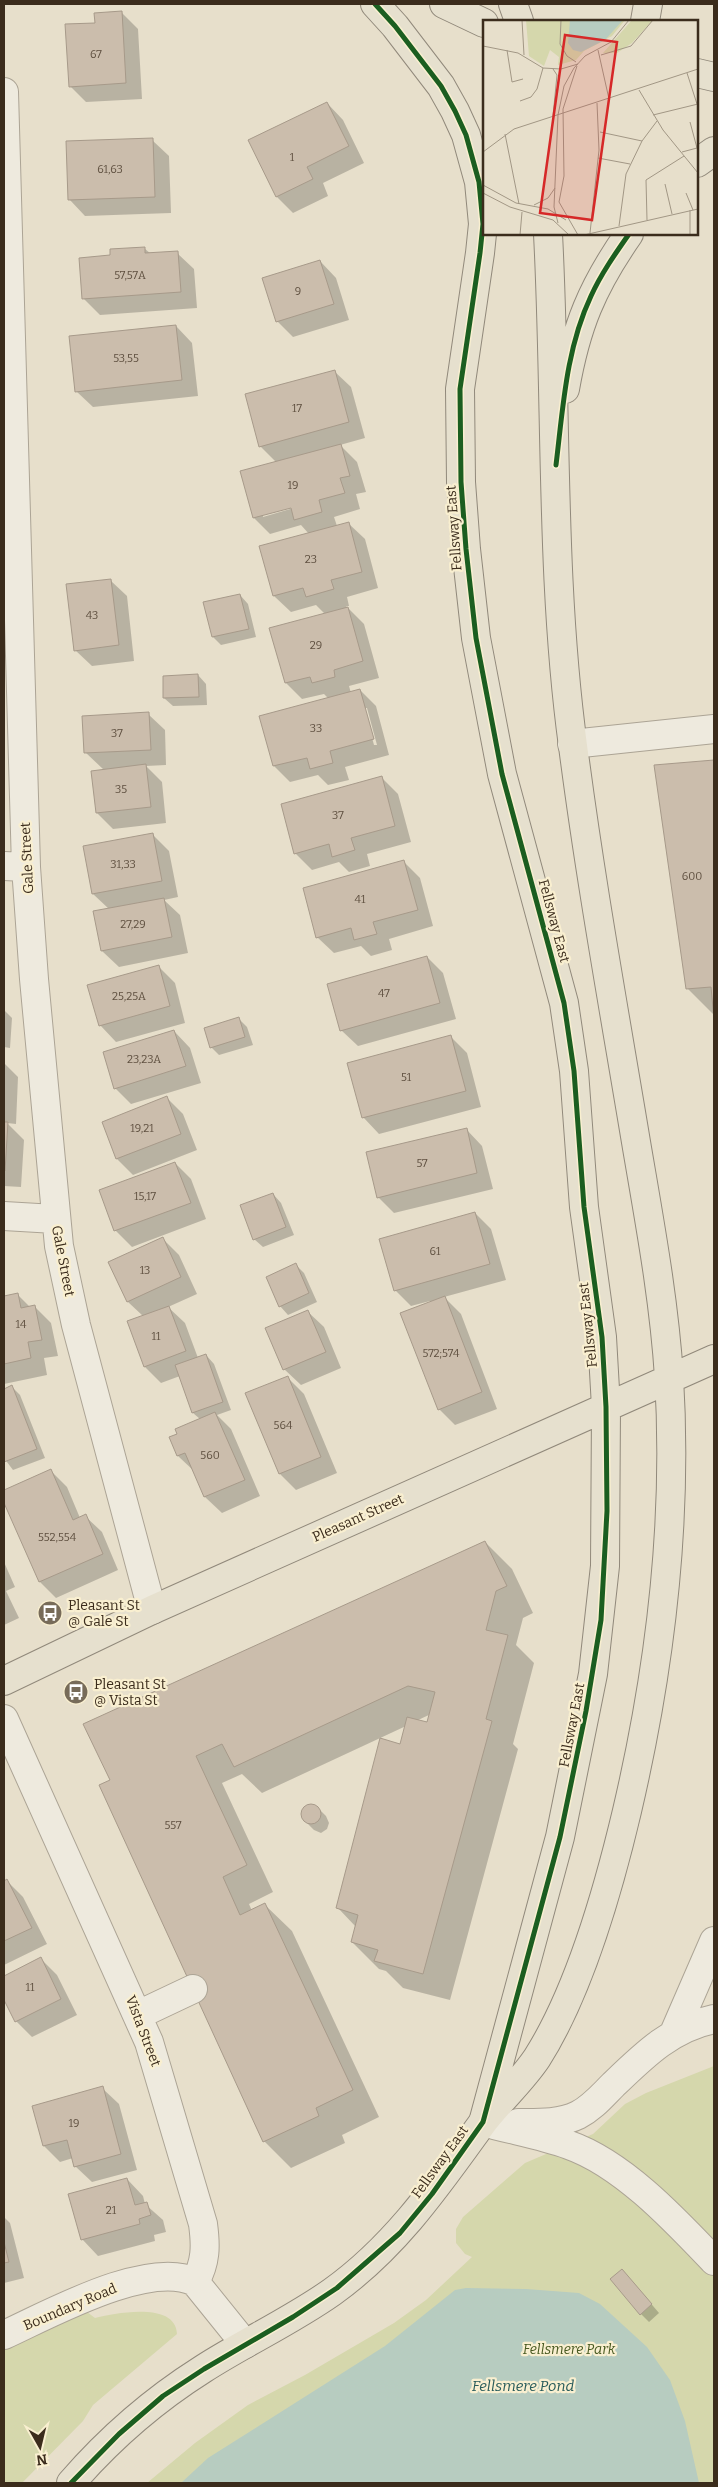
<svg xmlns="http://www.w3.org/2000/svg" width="718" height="2487" viewBox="0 0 718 2487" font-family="Bitter,serif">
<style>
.green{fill:#d5d7ac}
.water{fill:#b7ccc0}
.shadow{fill:#0003;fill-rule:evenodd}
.building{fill:#cbbdac;stroke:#a79a8a}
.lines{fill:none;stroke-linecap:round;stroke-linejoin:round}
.minor-casing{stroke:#aca495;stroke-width:30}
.major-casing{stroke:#91897b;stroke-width:30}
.minor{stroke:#eeeade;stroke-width:28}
.major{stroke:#e6e0ce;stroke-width:28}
.cycleway-casing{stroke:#f9efd0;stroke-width:8}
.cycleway{stroke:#1b5e20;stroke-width:5}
.labels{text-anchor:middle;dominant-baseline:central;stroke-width:4.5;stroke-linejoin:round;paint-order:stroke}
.number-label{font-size:11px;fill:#5f5040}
.street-label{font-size:14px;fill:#3b2c1c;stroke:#f9efd0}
.poi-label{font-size:14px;fill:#3b2c1c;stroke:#f9efd0;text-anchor:start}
.park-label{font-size:14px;font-style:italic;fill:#485920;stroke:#f9efd0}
.water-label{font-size:15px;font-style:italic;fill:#295c5b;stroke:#f9efd0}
.inset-road{fill:none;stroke:#a29785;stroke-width:1}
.view{fill:#d62828;fill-opacity:0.15;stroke:#d62828;stroke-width:2.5}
.inset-edge{fill:none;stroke:#3b2c1c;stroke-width:2.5}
</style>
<rect width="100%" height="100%" fill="#e7dfcb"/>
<path class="green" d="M714 2066V2483H147L195 2443 248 2405 305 2375 394 2323 426 2300 472 2257 465 2254 456 2243V2229L463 2217 525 2163 593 2134 625 2104 646 2093Z
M83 2309 95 2318C115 2313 176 2301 177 2334L93 2405 83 2421 22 2483H4V2324Z"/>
<path class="water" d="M466 2288 526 2289 579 2293 600 2304 647 2347 670 2380 685 2421 699 2483H181L208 2458 385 2346 455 2290Z"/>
<path class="shadow" d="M121 12 138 29 142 99 86 102 70 86 96 24Z
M327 103 343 120 364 163 323 183 328 196 293 213 277 197 250 141Z
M152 140 169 156 171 213 85 216 69 199Z
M144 248 151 254 177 253 194 269 197 308 100 315 84 299 80 259 112 257Z
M320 261 336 278 349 320 293 337 277 321Z
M176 326 192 343 198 396 93 407 76 391Z
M334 371 351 387 365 438 340 445 357 462 366 492 356 494 360 509 334 517 337 526 348 523 365 539 378 588 347 597 349 606H346L364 624 379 678 349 686 351 693 360 690 376 706 389 755 345 767 349 780 328 785 318 775 290 782 274 766 260 717 329 699 324 694 302 699 286 683 325 614 316 605 291 612 274 596 261 546 309 534 301 525 270 534 254 518 242 472 277 463 260 446ZM296 505 297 507 263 517V514ZM364 708H367L377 745H374Z
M110 580 127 596 134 661 92 666 75 650Z
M240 595 248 604 256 637 221 645 213 637Z
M198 675 206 684 207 705 173 706 164 698Z
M148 714 165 730 166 765 146 766 162 782 166 823 113 829 97 813 104 770 85 752Z
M714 761V1015L688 989 656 766Z
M381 777 398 794 411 842 367 854 370 866 349 872 339 862 312 870 295 853Z
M152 834 169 851 178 897 164 900 180 915 188 953 119 967 102 951 109 909 93 894Z
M404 862 420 878 433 926 389 939 392 950 371 956 361 946 334 953 317 937Z
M427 957 443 973 456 1019 358 1046 341 1030Z
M159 967 175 983 185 1023 116 1042 100 1025Z
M4 1010 12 1018 10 1048 4 1047Z
M239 1019 247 1027 253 1045 219 1055 211 1047Z
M174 1031 190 1048 201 1083 131 1104 115 1088Z
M451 1037 467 1053 481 1107 379 1134 363 1117Z
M4 1063 18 1077 16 1124 7 1123 24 1140 21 1187 4 1186Z
M167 1098 183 1114 197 1150 133 1175 117 1159Z
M466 1129 482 1146 493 1189 394 1213 378 1197Z
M175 1163 191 1179 206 1219 132 1247 115 1230Z
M273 1194 281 1203 294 1235 263 1247 254 1239Z
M475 1213 491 1229 506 1280 444 1297 461 1314 497 1409 455 1425 439 1409 430 1301 411 1306 395 1290Z
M162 1238 179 1255 197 1294 168 1307 185 1323 198 1358 206 1355 214 1364 231 1410 217 1415 231 1429 260 1496 222 1513 205 1497 195 1472 178 1456 171 1438 200 1419 193 1413 180 1376 161 1383 145 1367 128 1322 143 1316 128 1302Z
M296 1265 304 1273 317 1302 288 1315 280 1306Z
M18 1295 30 1307 34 1306 51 1323 58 1356 44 1358 47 1375 4 1384V1298Z
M307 1311 324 1327 341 1368 301 1385 284 1369Z
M287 1377 304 1394 337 1473 296 1490 280 1474Z
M12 1387 20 1395 45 1458 13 1470 4 1458V1390Z
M51 1471 67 1487 80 1518 85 1516 102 1532 118 1570 56 1598 40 1582 4 1499V1491Z
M485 1542 512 1569 533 1613 523 1618 516 1645 534 1663 513 1744 518 1749 450 2000 403 1988 386 1971 379 1969 352 1942 356 1927 338 1908 401 1745 406 1726 262 1793 242 1774 222 1783 273 1892 249 1904 252 1911 265 1905 292 1931 379 2117 342 2135 345 2143 291 2168 264 2141 112 1780ZM431 1714 428 1724 416 1721Z
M4 1562 15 1587 6 1591 19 1618 4 1625Z
M310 1805 317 1807 326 1816 329 1823 327 1829 321 1833 314 1830 305 1821 302 1815 304 1808Z
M7 1881 23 1897 47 1944 4 1965V1882Z
M41 1959 57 1975 77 2015 32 2037 16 2021 4 1997V1977Z
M102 2088 119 2104 137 2170 92 2182 75 2166 73 2158 60 2162 44 2146Z
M127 2179 143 2196 145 2204 163 2220 166 2232 154 2235 155 2241 98 2256 82 2239Z
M4 2217 10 2223 24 2278 4 2283Z
M630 2279 659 2313 649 2322 641 2314Z"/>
<path class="building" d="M122 11 126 83 69 87 65 24 95 23 94 13Z
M327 102 349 146 307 167 313 179 276 197 248 140Z
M153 138 155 197 68 200 66 141Z
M145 247V253L178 251 181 292 82 299 79 258 110 255V249Z
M320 260 334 304 276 322 262 278Z
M176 325 182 380 75 392 69 336Z
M335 370 349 422 259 447 245 394Z
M341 444 350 476 340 478 345 493 319 500 322 512 294 520 291 508 253 518 240 471Z
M349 522 362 572 331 580 334 589 306 597 303 588 273 596 259 546Z
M111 579 119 645 74 651 66 584Z
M240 594 249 629 212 637 203 602Z
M348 607 363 661 334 670 335 677 312 683 310 677 285 683 269 628Z
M198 674 199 697 163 698V676Z
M360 689 374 739 330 751 333 763 310 769 307 758 273 766 259 716Z
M149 712 151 750 84 753 82 716Z
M714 760V1019L711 987 686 989 654 765Z
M146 764 151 807 96 813 91 771Z
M382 776 395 826 351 838 355 850 332 857 329 844 294 854 281 804Z
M153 833 162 881 92 894 83 846Z
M404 860 418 910 373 922 377 934 354 940 351 928 316 938 303 888Z
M164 898 172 937 101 951 93 911Z
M427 956 440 1003 340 1031 327 984Z
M159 965 170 1006 99 1026 87 985Z
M239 1017 245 1037 210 1048 204 1028Z
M174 1030 186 1066 114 1089 103 1052Z
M451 1035 466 1091 362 1118 347 1063Z
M167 1096 181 1134 116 1159 102 1122Z
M4 1122H8L5 1171H4Z
M467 1128 477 1173 377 1198 366 1152Z
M175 1162 191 1203 114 1231 99 1190Z
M273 1193 286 1227 253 1240 240 1205Z
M475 1212 490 1264 394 1291 379 1239Z
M163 1237 181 1277 127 1302 108 1262Z
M296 1263 309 1293 279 1307 266 1277Z
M18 1293 21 1308 35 1305 42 1340 28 1342 31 1358 4 1364V1296Z
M445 1296 482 1392 438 1410 400 1313Z
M169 1306 186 1351 144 1367 127 1321Z
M308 1310 326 1352 283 1370 265 1328Z
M206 1354 223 1402 192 1413 175 1365Z
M288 1376 321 1457 279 1474 245 1393Z
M12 1385 37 1449 4 1462V1389Z
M215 1412 245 1480 204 1497 185 1453 177 1456 169 1437 177 1434 175 1429Z
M51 1469 73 1520 86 1514 103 1554 39 1582 4 1503V1490Z
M485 1541 507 1586 496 1591 486 1630 508 1635 486 1719 492 1721 423 1974 374 1961 378 1950 351 1942 358 1915 336 1908 380 1738 400 1744 407 1717 427 1722 435 1692 408 1686 234 1767 222 1744 196 1756 247 1865 223 1877 240 1915 265 1903 353 2090 316 2108 319 2116 263 2142 99 1785 110 1780 83 1724Z
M301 1814a10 10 0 1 1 20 0a10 10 0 1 1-20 0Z
M7 1879 32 1928 4 1941V1881Z
M41 1957 61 1999 15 2022 4 2000V1976Z
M103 2086 121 2154 74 2167 67 2140 43 2146 32 2106Z
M127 2178 135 2205 147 2202 151 2215 139 2219 140 2224 81 2240 68 2194Z
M4 2242 9 2262 4 2263Z
M622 2269 652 2304 640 2315 610 2279Z"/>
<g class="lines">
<defs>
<path id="minor" d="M4 92 26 867 34 979 59 1246 76 1325 152 1610
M572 744 714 729
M4 866 26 867
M4 1216 55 1219
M4 1719 149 2042 203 2224C206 2246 206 2262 195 2282
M138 2015 193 1989
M674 2033 714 1941
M483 2122C511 2130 541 2135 569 2145 623 2164 675 2220 714 2261
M518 2123C537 2123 560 2124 578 2115 592 2108 602 2096 613 2085 644 2055 671 2028 714 2019
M4 2335C48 2315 148 2259 195 2282L245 2344"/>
<path id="major" d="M375 4 395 26 441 86 455 111 466 135 479 182 483 224 480 253 460 389 461 482 466 549 476 638 502 774 564 1003 574 1071 584 1207 602 1337 606 1407 605 1566 593 1674 560 1837 484 2119
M444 4 484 23
M513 4 519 21
M645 21 648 4
M697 73 714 77
M697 163 714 151
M565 389C576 326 592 287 629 234
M4 1681 152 1610 714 1359
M71 2483C109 2439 154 2400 203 2369 245 2342 291 2321 332 2292 395 2247 437 2186 481 2125 499 2101 521 2082 537 2058 579 1992 609 1887 627 1811 660 1670 678 1522 669 1377 664 1298 649 1219 636 1142 614 1010 590 878 573 746 550 577 557 404 548 234"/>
</defs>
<use href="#minor" class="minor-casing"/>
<use href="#major" class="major-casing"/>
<use href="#minor" class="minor"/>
<use href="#major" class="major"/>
<defs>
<path id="cycleway" d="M556 465C563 408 566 349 591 296 601 274 615 254 629 234
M71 2483 119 2434 163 2396 204 2369 293 2317 337 2288 400 2233 432 2194 483 2122 560 1837 586 1711 601 1620 607 1511 606 1407 602 1337 584 1207 574 1071 564 1003 502 774 476 638 466 549 461 482 460 389 480 253 483 224 479 182 466 135 455 111 441 86 395 26 375 4"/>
</defs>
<use href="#cycleway" class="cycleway-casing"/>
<use href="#cycleway" class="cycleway"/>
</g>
<defs>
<symbol id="bus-disc" viewBox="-11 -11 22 22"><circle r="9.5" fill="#776b59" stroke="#f9efd0"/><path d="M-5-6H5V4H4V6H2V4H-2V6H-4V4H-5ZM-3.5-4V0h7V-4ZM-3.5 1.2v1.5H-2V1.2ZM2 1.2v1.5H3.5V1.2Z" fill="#fff"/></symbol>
</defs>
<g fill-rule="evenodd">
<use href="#bus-disc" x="36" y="1599" width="28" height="28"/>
<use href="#bus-disc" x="62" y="1678" width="28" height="28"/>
</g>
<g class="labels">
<g class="number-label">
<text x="96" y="54">67</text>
<text x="292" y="157">1</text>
<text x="110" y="169">61,63</text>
<text x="130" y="275">57,57A</text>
<text x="298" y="291">9</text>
<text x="126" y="358">53,55</text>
<text x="297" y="408">17</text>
<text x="293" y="485">19</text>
<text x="311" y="559">23</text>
<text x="92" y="615">43</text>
<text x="316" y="645">29</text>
<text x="316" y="728">33</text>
<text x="117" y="733">37</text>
<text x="121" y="789">35</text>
<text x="338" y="815">37</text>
<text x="123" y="864">31,33</text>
<text x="692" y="876">600</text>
<text x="360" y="899">41</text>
<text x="133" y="924">27,29</text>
<text x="384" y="993">47</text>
<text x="129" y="996">25,25A</text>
<text x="144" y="1059">23,23A</text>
<text x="406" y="1077">51</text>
<text x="142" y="1128">19,21</text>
<text x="422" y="1163">57</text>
<text x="145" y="1196">15,17</text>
<text x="435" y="1251">61</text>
<text x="145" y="1270">13</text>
<text x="21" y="1324">14</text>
<text x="156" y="1336">11</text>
<text x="441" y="1353">572;574</text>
<text x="283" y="1425">564</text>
<text x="210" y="1455">560</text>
<text x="57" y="1537">552,554</text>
<text x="173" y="1825">557</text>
<text x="30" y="1987">11</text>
<text x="74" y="2123">19</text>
<text x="111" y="2210">21</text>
</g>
<g class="street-label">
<text transform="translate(454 528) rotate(-94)">Fellsway East</text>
<text transform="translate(27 858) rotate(-93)">Gale Street</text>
<text transform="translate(554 921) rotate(75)">Fellsway East</text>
<text transform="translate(63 1261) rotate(79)">Gale Street</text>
<text transform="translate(588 1325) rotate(-96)">Fellsway East</text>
<text transform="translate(358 1518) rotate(-24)">Pleasant Street</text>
<text transform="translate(572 1725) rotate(-79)">Fellsway East</text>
<text transform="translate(143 2031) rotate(69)">Vista Street</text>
<text transform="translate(440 2162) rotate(-54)">Fellsway East</text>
<text transform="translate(70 2307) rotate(-23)">Boundary Road</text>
</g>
<g class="poi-label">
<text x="68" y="1605">Pleasant St<tspan x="68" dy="16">@ Gale St</tspan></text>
<text x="94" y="1684">Pleasant St<tspan x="94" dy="16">@ Vista St</tspan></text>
</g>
<g class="park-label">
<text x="569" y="2349">Fellsmere Park</text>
</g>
<g class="water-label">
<text x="523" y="2386">Fellsmere Pond</text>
</g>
</g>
<g transform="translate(483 20)">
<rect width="215" height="215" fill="#e7dfcb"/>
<path d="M43 0H142L129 16 101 31 93 40 75 45 76 37 67 30 61 46 46 36ZM149 0H170L149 23 134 33H120Z" fill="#d5d7ac"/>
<path d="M87 0H140L122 20 98 32 90 30 85 23Z" fill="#b7ccc0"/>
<path class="inset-road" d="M39 0 41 35M78 0 77 24 84 36 93 42M0 26 35 33 60 48 78 49 95 44M24 30 29 62 40 59M115 30 126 79M118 35 148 26 170 0M94 46 80 89 81 156 76 182 95 215M70 49 74 55 70 96M204 53 214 84M156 70 180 110 215 153M37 81 48 77 54 69 60 48M170 95 215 84M207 102 214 128M117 112 159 121M22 114 36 184M0 132 31 109 215 49M199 132 214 128M115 138 147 144M182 164 189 194M0 165 33 183 65 189 83 200M0 173 27 187 70 200 86 215M203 173 210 190M51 185 65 178 72 168M207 190V215M164 200 163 160 201 136M75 203 71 187 75 95 81 66 91 48 102 36 128 22 146 0M136 206 143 154 159 121 174 101M107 213 116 130 114 83M37 215 39 192M101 215 215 189"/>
<path class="view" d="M82 15 134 22 109 200 57 193Z"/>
<rect width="215" height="215" class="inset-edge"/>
</g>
<rect width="718" height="2487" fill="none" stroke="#3b2c1c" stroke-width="10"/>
<g transform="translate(40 2447) rotate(172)" stroke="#f9efd0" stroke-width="4" paint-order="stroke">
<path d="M0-4L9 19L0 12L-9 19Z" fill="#3b2c1c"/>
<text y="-8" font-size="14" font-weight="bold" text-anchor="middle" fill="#3b2c1c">N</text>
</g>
</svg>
